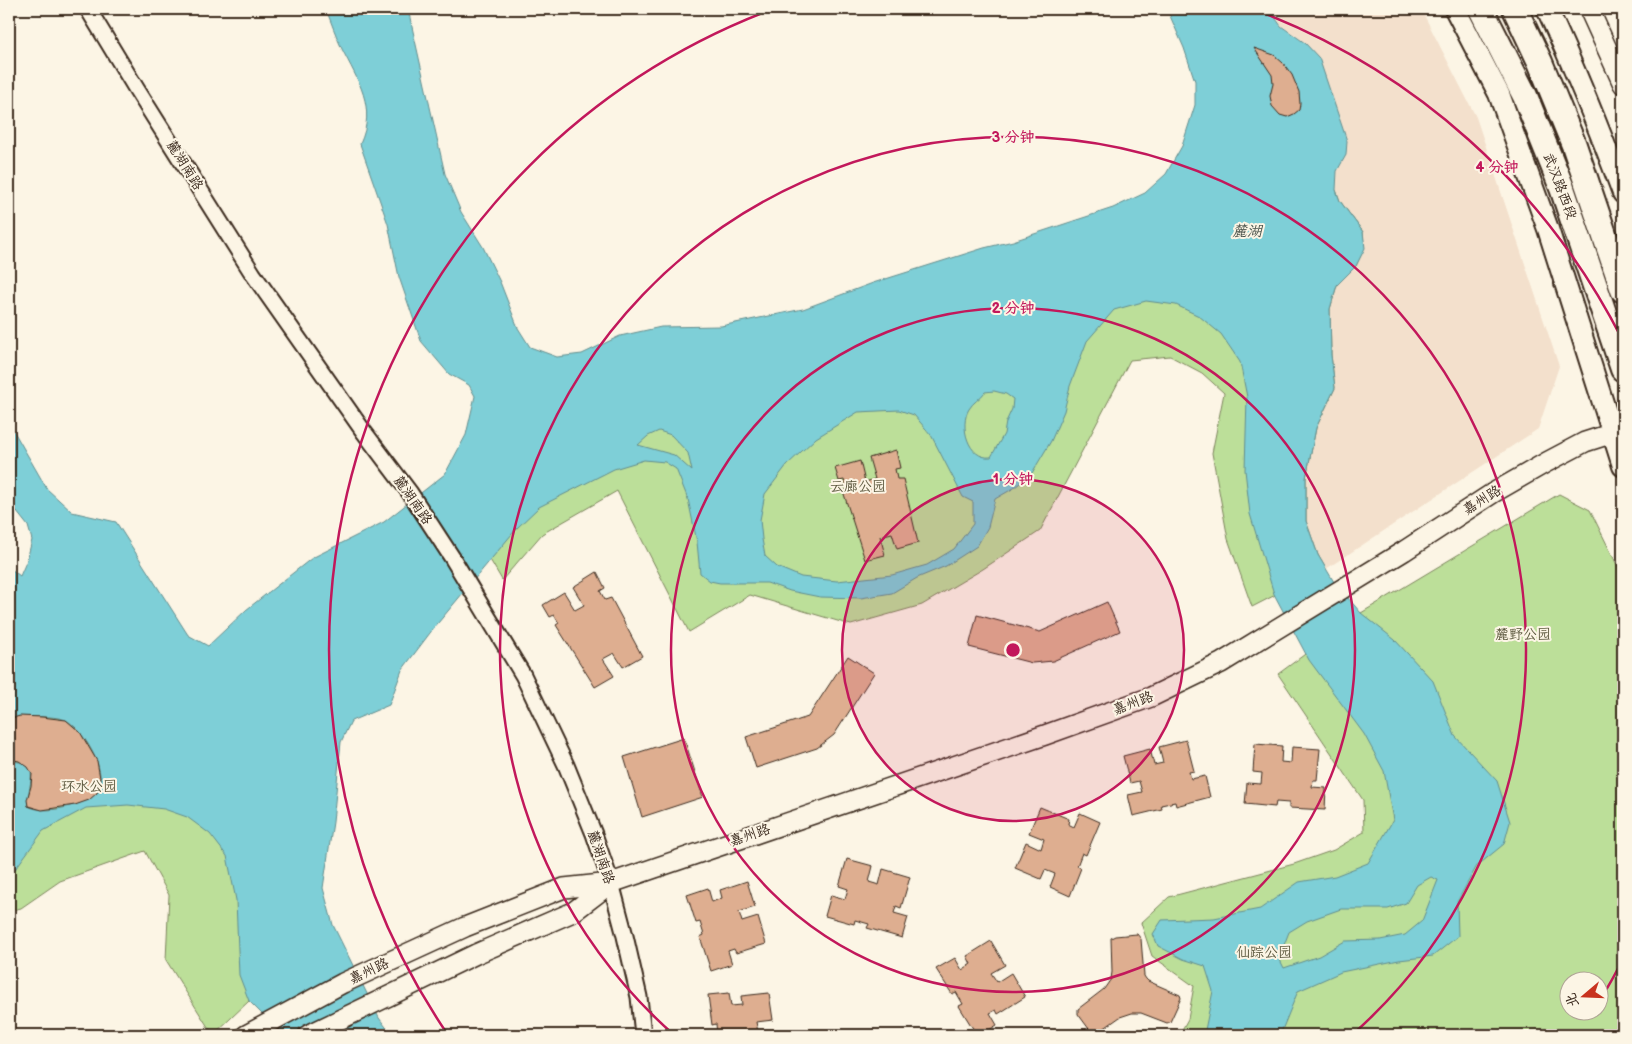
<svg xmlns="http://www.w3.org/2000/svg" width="1632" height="1044" viewBox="0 0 1632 1044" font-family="'Balsamiq Sans','LXGW WenKai TC',sans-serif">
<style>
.built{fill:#f3e0cc}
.green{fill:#bcdf99;stroke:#7c845c;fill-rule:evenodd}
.water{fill:#7ecfd7;stroke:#638d8d;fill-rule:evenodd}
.building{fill:#deae90;stroke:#3b2a1e}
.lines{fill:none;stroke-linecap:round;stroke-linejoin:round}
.minor-casing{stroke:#3b2a1e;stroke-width:19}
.tertiary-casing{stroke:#3b2a1e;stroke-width:22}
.secondary-casing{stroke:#3b2a1e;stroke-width:24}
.trunk-casing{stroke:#3b2a1e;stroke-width:28}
.minor{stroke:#fcf5e5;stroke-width:15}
.tertiary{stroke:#fcf5e5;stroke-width:19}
.secondary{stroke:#fcf5e5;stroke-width:20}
.trunk{stroke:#fcf5e5;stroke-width:24}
.ring{fill:none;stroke:#c2185b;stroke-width:2.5}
.labels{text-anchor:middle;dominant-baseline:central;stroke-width:4;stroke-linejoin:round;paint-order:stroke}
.street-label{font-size:14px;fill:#3b2a1e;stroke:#fcf5e5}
.park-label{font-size:14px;fill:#5b573d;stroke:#fcf5e5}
.water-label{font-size:15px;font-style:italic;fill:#4c534c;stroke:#fcf5e5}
.centre{fill:#c2185b;stroke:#fcf5e5;stroke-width:2.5}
.ring-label{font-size:15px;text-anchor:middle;font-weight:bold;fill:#c2185b;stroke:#fcf5e5;stroke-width:4;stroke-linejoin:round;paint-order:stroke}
</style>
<rect width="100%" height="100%" fill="#fcf5e5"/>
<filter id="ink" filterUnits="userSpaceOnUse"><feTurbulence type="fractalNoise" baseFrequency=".02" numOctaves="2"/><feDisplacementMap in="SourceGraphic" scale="10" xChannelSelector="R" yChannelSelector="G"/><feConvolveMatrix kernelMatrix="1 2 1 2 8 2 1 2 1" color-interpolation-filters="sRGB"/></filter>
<g filter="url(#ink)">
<path class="built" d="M1269 9H1421L1476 117 1559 366 1538 429 1326 569 1318 555 1306 521V478L1316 428 1335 388 1331 355 1330 309 1337 285 1356 266 1363 232 1340 201 1336 190 1337 171 1346 155 1347 141 1340 124 1305 43 1281 25Z"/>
<path class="green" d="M1336 190 1340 201 1363 232 1364 248 1356 266 1337 285 1330 309 1331 355 1335 388 1316 428 1306 478V521L1318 555 1326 569 1252 607 1228 539 1212 453 1224 393 1202 373 1170 356 1130 360 1040 531 983 569 922 605 851 625 750 595 689 632 617 491 542 534 502 580 456 502Z
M1559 494 1590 510 1621 573 1623 582V1035H1179L1188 1019 1194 986 1152 956 1141 923 1169 897 1294 864 1334 850 1364 832 1363 800 1278 674 1361 613ZM1570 982H1600V1012H1570Z
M22 682 263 869 249 1001 213 1035 166 960 169 895 145 851 60 881 21 908 9 911V689Z"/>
<path class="water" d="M326 9H408L445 174 461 212 483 247 500 282 518 328 530 347 557 357 582 354 620 336 661 327 721 326 803 309 873 283 984 248 1013 241 1113 208 1145 193 1166 174 1182 146 1195 105V81L1184 48 1167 9H1269L1281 26 1305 43 1319 58 1347 141 1346 155 1337 171 1336 190 1340 201 1363 232 1365 248 1356 266 1337 285 1330 309 1331 355 1335 388 1316 428 1306 478V521L1318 555 1334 582 1361 613 1395 640 1433 681 1455 736 1497 781 1510 822 1504 844 1477 866 1457 902 1458 936 1433 956 1399 960 1341 972 1298 991 1280 1035H1204L1213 991 1205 966 1183 959 1158 946 1153 934 1162 920 1214 918 1260 909 1299 882 1335 876 1368 863 1393 820 1384 771 1364 734 1309 660 1274 594 1250 514 1245 470 1247 397 1240 362 1221 334 1199 316 1176 305 1146 301 1114 310 1087 341 1070 386 1064 411 1051 441 1032 473 1014 488 995 499 988 527 977 546 946 566 917 578 892 593 861 598 820 597 790 591 767 583H720L710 581 700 573 697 542 688 499 676 469 665 462 644 460 614 469 539 507 517 528 433 629 402 670 389 705 351 721 341 742 333 822 323 888 333 925 379 1018 392 1035H274L263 1015 249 1001 239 975 236 900 227 856 210 834 187 817 164 809 128 805 86 808 43 831 13 872H9V806L13 799 9 790V762C46 758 25 789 28 806 47 816 81 805 97 793 98 789 100 783 100 778 101 761 81 728 66 720 54 715 21 716 9 719V561L11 569 20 576 27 560 32 540 28 526 9 502V423L47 489 72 512 116 522 188 635 208 646 246 610 312 558 384 522 445 474 466 435 475 396 469 385 449 374 421 341 399 277 388 224 360 144C377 107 358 81 342 49 336 36 331 22 326 9ZM994 391 1006 394 1013 399 1012 409 1006 422 1004 434 991 457C968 460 959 425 969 409 973 402 980 399 985 392ZM899 410 914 415 931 435 963 497 973 502V524L954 549 927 565 892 575 837 581 801 577 777 567 765 556 762 539 760 520 765 494 787 465 816 438 858 412ZM659 431 671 435 688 453 692 471 674 455 638 445 648 436ZM1431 877 1438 880 1422 921 1405 935 1380 940 1345 941 1319 956 1284 968 1279 958 1289 932 1307 921 1341 909H1388L1406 903 1417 885Z"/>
<path class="building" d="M1254 48 1274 55 1283 63 1292 75 1299 92 1300 104 1299 110 1294 114 1287 117 1280 115 1272 106 1270 96 1273 84 1272 75Z
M896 450 900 468 895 469 897 479H903L918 543 897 549 892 533 880 536 885 555 865 560 843 491 847 489 844 480 839 481 835 468 860 461 865 482 875 479 869 458Z
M597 572 605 588 600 591 605 600 611 598 642 656 623 667 614 653 603 659 614 676 595 687 556 625 559 623 554 615 550 617 543 605 564 592 575 610 584 605 573 587Z
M1107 602 1120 631 1053 661 1032 663 969 647 977 615 1040 632Z
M848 656 874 673 834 735 817 748 756 768 746 737 808 717Z
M20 716 42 717 66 720 80 732 97 761 100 778 97 793 89 800 75 805 42 810 28 806 27 800 31 786 32 774 28 767 19 761 9 759V719Z
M684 738 703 797 642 817 624 757Z
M1186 740 1194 771 1189 772 1191 779 1205 776 1210 797 1176 806 1175 802 1161 805 1162 809 1133 816 1128 795 1142 792 1139 781 1130 783 1123 756 1150 749 1154 765 1163 763 1159 747Z
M1255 744 1282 746 1281 762 1291 763 1292 747 1320 749 1317 780H1313L1312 787 1326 788 1325 810 1289 808V803L1276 802 1275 807 1245 804 1247 783 1261 784 1262 773 1253 772Z
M1040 807 1069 819 1068 824 1074 827 1080 813 1100 822 1086 855 1082 853 1077 866 1081 868 1070 896 1050 887 1055 874 1045 870 1041 879 1015 868 1026 842 1041 849 1044 839 1029 833Z
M847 859 873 866 869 882 879 885 883 869 910 877 901 908 896 906 894 913 908 917 902 938 867 928 869 924 855 920 854 924 825 916 831 895 845 899 848 889 839 886Z
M747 881 755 907 739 912 742 922 758 917 766 944 736 953 734 949 728 951 732 964 711 971 700 937 704 935 700 922 696 923 687 895 708 888 712 902 722 898 720 890Z
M1137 934 1141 939 1144 976 1146 979 1148 981 1180 995 1181 998 1170 1022 1167 1023 1141 1013H1132L1120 1017 1096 1034 1092 1033 1078 1014V1009L1104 989 1111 979 1112 972 1111 938 1115 936Z
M991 941 1005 965 991 973 997 982 1011 973 1025 997 998 1014 996 1010 990 1013 997 1025 981 1035H977L959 1006 963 1004 956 992 952 994 936 969 955 958 962 970 971 964 967 956Z
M729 993 731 1006 742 1005 741 996 769 993 773 1020 756 1022 758 1032 774 1030V1035H717L716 1024 712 1025 708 995Z"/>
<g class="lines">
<defs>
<path id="minor" d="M88 9 137 90 253 274 364 432 410 493 453 559 523 675 566 765 594 834 611 883 625 936 639 997 643 1035"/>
<path id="tertiary" d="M1589 9 1623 84
M611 883 1045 735 1151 697 1221 663 1404 551 1493 493 1547 462 1585 442 1613 433
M246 1035 343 983 465 927 564 888 611 883 573 912 476 954 308 1035"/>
<path id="secondary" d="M1455 9 1499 94 1548 229 1623 466
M1547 9C1575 69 1600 131 1623 193"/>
<path id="trunk" d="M1481 9 1525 96 1562 188 1623 369
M1515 9 1540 62 1574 145 1623 290"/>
</defs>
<use href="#minor" class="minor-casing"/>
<use href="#tertiary" class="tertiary-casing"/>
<use href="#secondary" class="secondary-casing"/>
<use href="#trunk" class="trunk-casing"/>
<use href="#minor" class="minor"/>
<use href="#tertiary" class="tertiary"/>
<use href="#secondary" class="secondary"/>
<use href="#trunk" class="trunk"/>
</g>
</g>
<circle cx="1013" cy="650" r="171" fill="#c2185b" fill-opacity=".12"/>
<g class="ring">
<circle cx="1013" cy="650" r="171"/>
<circle cx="1013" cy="650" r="342"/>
<path d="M673 1034A513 513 0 1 1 1353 1034"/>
<path d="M1622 961A684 684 0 0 1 1602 997M446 1032A684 684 0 0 1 773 9M1253 9A684 684 0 0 1 1622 339"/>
</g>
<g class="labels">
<g class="street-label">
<text transform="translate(185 165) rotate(58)">麓湖南路</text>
<text transform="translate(1560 186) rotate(69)">武汉路西段</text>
<text transform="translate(413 500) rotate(55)">麓湖南路</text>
<text transform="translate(1482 500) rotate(-32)">嘉州路</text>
<text transform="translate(1133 703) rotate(-21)">嘉州路</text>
<text transform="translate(750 835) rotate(-19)">嘉州路</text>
<text transform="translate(601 857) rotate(71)">麓湖南路</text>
<text transform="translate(369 971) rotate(-25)">嘉州路</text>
</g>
<g class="park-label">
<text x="858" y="486">云廊公园</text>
<text x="1523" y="634">麓野公园</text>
<text x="89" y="786">环水公园</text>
<text x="1264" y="952">仙踪公园</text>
</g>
<g class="water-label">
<text x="1247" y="231">麓湖</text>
</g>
</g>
<circle cx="1013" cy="650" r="8" class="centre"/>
<g class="ring-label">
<text x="1013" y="142">3 分钟</text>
<text x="1497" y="172">4 分钟</text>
<text x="1013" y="313">2 分钟</text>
<text x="1013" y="484">1 分钟</text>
</g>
<rect width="1632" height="1044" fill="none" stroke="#fcf5e5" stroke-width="30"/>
<rect x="15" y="15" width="1602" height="1014" fill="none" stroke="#3b2a1e" stroke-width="2" filter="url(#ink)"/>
<g transform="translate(1584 996) rotate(251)"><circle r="24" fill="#fcf5e5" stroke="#afa495"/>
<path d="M0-4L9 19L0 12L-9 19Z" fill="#c8321e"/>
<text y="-8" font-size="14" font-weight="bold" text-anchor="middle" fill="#3b2a1e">北</text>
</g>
</svg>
